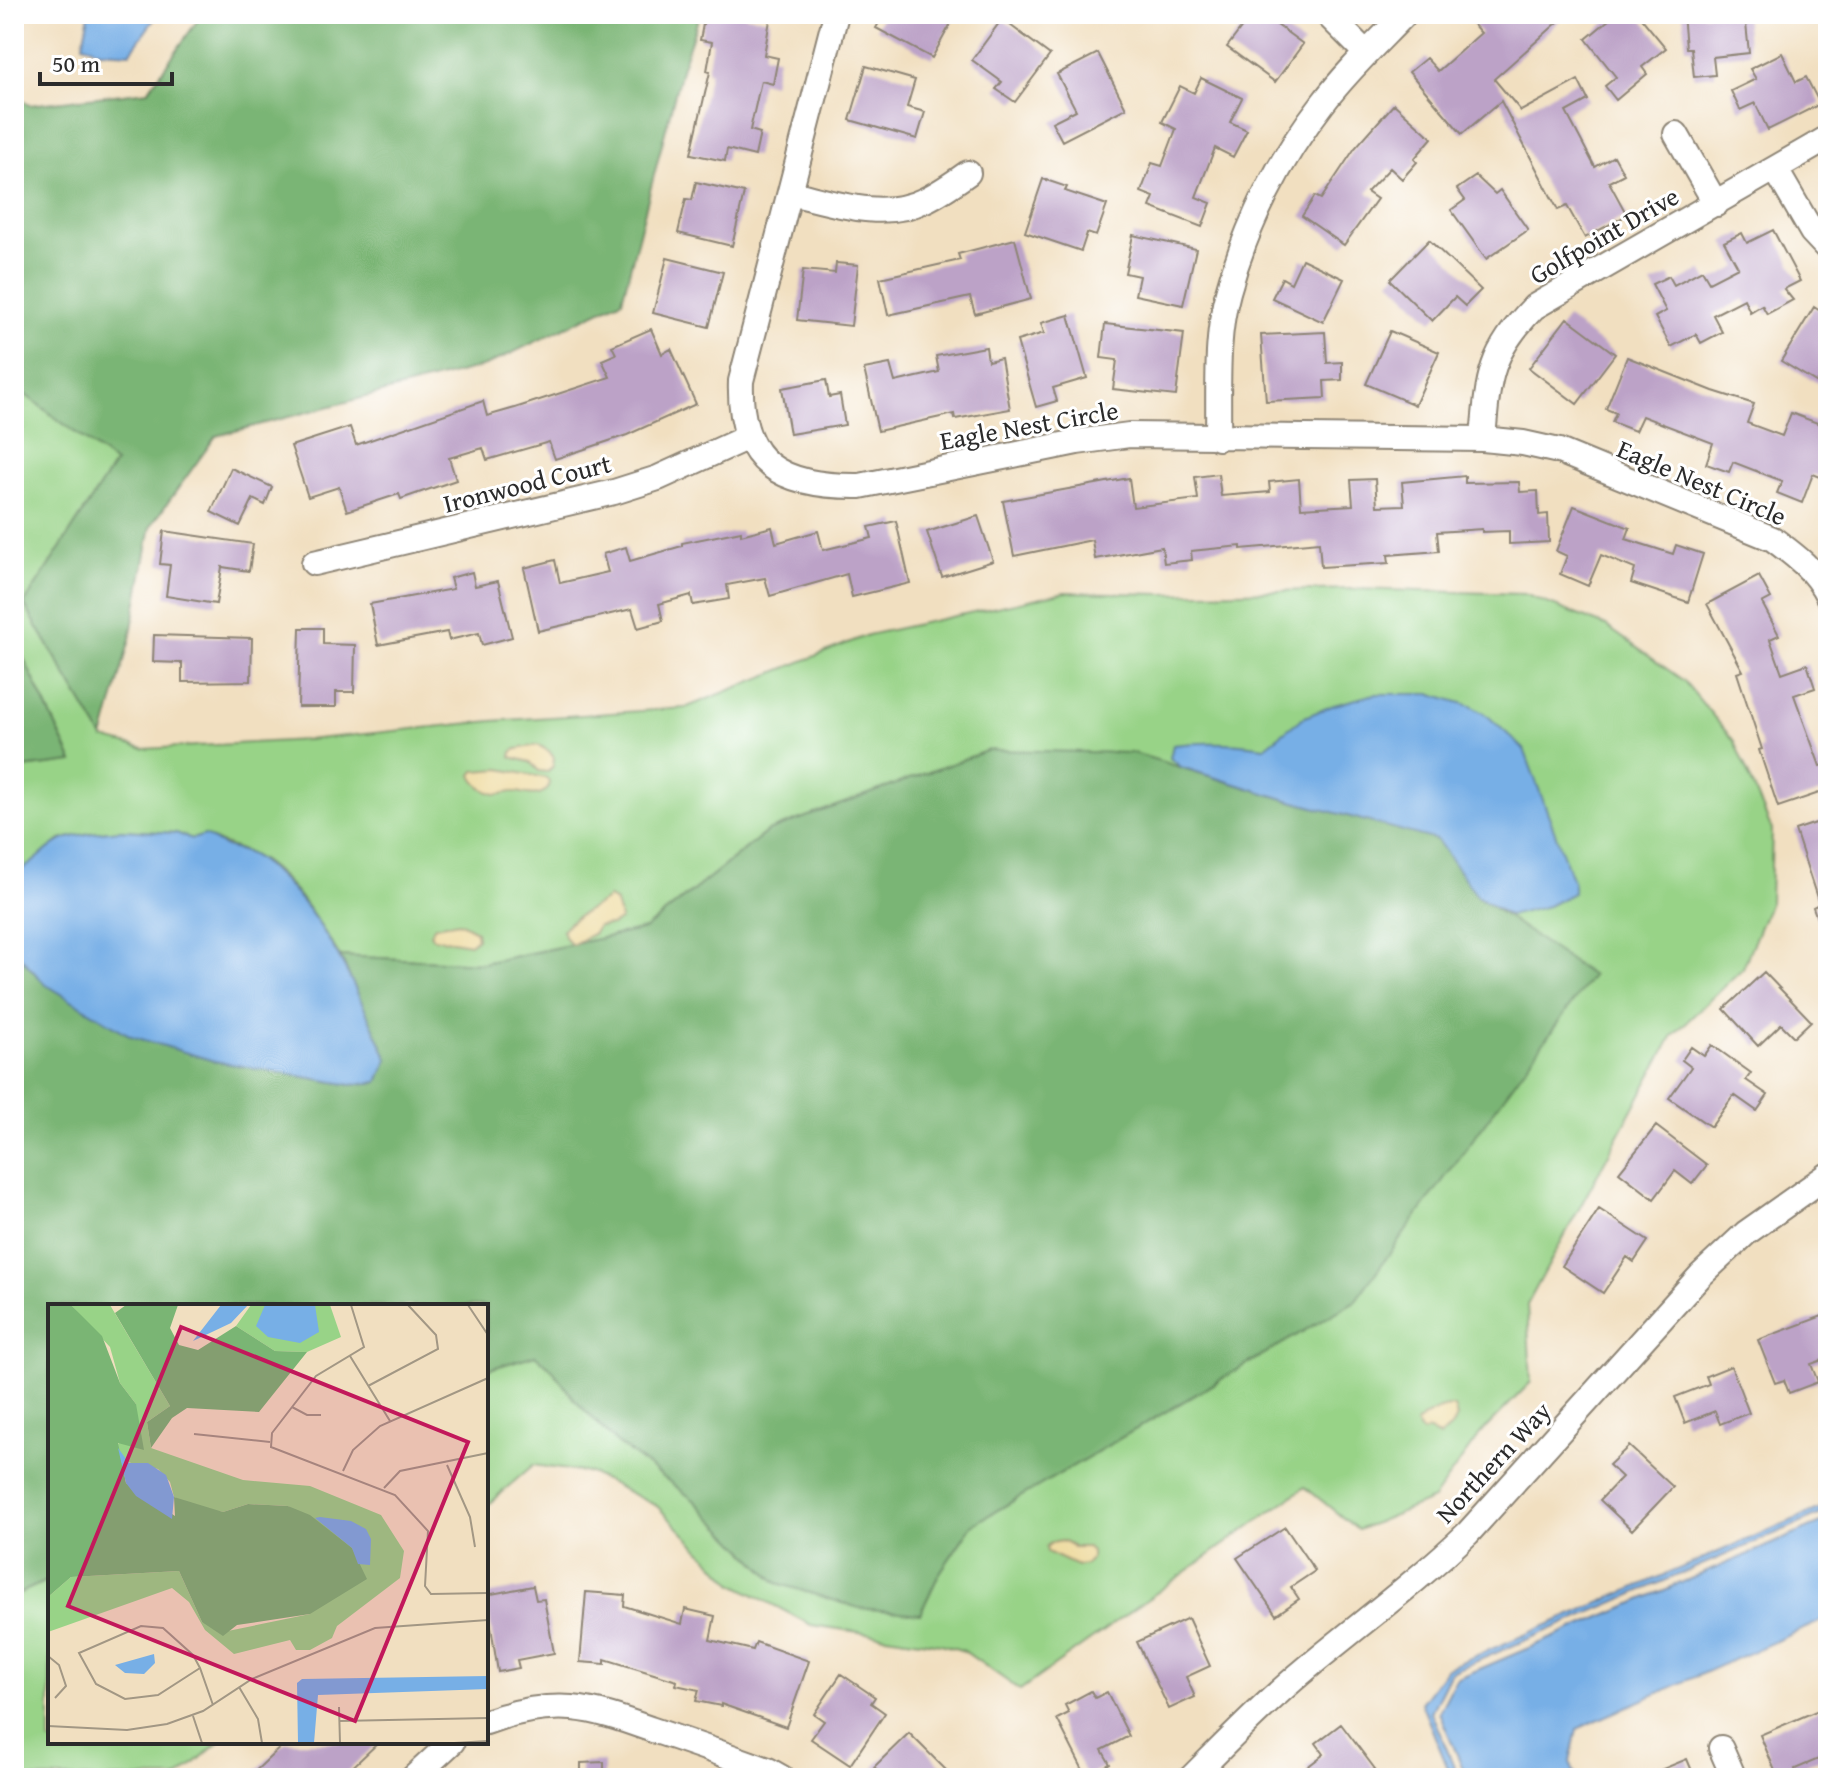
<svg xmlns="http://www.w3.org/2000/svg" width="1842" height="1792" viewBox="0 0 1842 1792" font-family="'Gentium Book Plus',serif">
<style>
.green{fill:#98d387;stroke:#627f59;stroke-width:2}
.forest{fill:#7ab574;stroke:#527050;stroke-width:2}
.sand{fill:#eeda9e;stroke:#8c8264;stroke-width:2}
.water{fill:#77afe6;stroke:#516d88;stroke-width:2}
.building{fill:#bca2c7}
.lines{fill:none;stroke-linecap:round;stroke-linejoin:round}
.minor-casing{stroke:#8e8576;stroke-width:28}
.minor{stroke:#fff;stroke-width:24}
.labels{text-anchor:middle;dominant-baseline:central;stroke-width:6;stroke-linejoin:round;paint-order:stroke}
.street-label{font-size:26px;fill:#2b2b2b;stroke:#fff}
.inset-road{fill:none;stroke:#a29784;stroke-width:2}
.view{fill:#c2185b;fill-opacity:0.15;stroke:#c2185b;stroke-width:4}
.inset-edge{fill:none;stroke:#2b2b2b;stroke-width:4}
</style>
<rect width="100%" height="100%" fill="#fff"/>
<filter id="ink" filterUnits="userSpaceOnUse"><feTurbulence type="fractalNoise" baseFrequency=".0125" numOctaves="2"/><feDisplacementMap in="SourceGraphic" scale="16" xChannelSelector="R" yChannelSelector="G"/><feConvolveMatrix kernelMatrix="1 2 1 2 8 2 1 2 1" color-interpolation-filters="sRGB"/></filter>
<filter id="wash" filterUnits="userSpaceOnUse"><feTurbulence type="fractalNoise" baseFrequency=".006" numOctaves="4" result="noise"/><feDisplacementMap in="SourceGraphic" scale="32" xChannelSelector="R" yChannelSelector="G"/><feGaussianBlur stdDeviation="1.8" result="paint"/><feColorMatrix in="noise" values="0 0 0 0 0 0 0 0 0 0 0 0 0 0 0 0 0 1.4 0 .05"/><feComposite in="paint" operator="in"/></filter>
<g filter="url(#wash)">
<rect width="100%" height="100%" fill="#f1dfc0"/>
<path class="green" d="M14 386 115 463 24 604 103 738 144 749 306 740 492 721 685 708 868 635 1065 592 1162 594 1353 589 1524 594 1606 626 1684 681 1734 741 1772 830 1770 902 1743 968 1673 1035 1527 1305 1531 1382 1480 1434 1433 1499 1358 1530 1305 1487 1020 1690 964 1651 941 1644 811 1625 734 1584 657 1506 590 1473 533 1465 486 1506V1370L535 1355 551 1368 576 1401 616 1442 694 1500 777 1583 920 1614 939 1574 972 1525 1355 1301 1477 896 1437 840 989 750 768 831 645 929 483 963 340 956C316 920 291 874 250 854 234 846 222 846 205 835L192 839 176 833 122 830 89 833 60 840 26 868 14 870V769L73 762 14 638Z
M50 1579V1742H219L178 1778H14V1596Z"/>
<path class="forest" d="M202 14H700L682 66 622 300 485 366 216 436 151 526 130 639 103 738 24 604 115 463 14 386V92L29 105 148 91Z
M14 638 73 762 14 769Z
M989 750 1134 753 1284 799 1438 840 1477 896 1592 976 1355 1301 972 1525 939 1574 920 1614 859 1608 777 1583 694 1500 616 1442 576 1401 551 1368 535 1355 486 1370V1306H50V1579L14 1596V950L45 984 214 1061 351 1085 378 1082 388 1059 340 956 483 963 645 929 768 831Z"/>
<path class="sand" d="M538 745 549 751 554 758 553 766 548 772 539 771 530 762 511 757 512 752 517 749Z
M500 769 546 778 549 782 548 789C537 798 529 794 517 792 510 791 503 795 497 794 487 793 475 784 472 775L475 771Z
M608 898 615 901 621 919 612 925 598 926 594 933 572 945 565 938 562 930C573 916 593 909 608 898Z
M459 922 476 931 477 938 470 944 433 938 430 933 435 926Z
M1454 1407 1457 1417 1450 1429 1440 1437 1428 1431 1422 1433 1416 1424C1425 1415 1441 1406 1454 1407Z
M1062 1541 1073 1547H1087L1091 1552V1559L1086 1565 1077 1566 1047 1552 1046 1547 1051 1543Z"/>
<path class="water" d="M89 14H158L130 53 100 51 83 44Z
M1375 694H1432L1471 706 1489 717 1524 749 1573 881V893L1548 906 1509 916 1477 896 1437 840 1284 799 1181 767 1170 758 1173 745C1205 741 1233 742 1265 747L1302 718 1334 705Z
M122 830 176 833 192 839 205 835C212 839 218 844 226 847 236 850 246 851 255 857 323 905 354 987 388 1059L378 1082 351 1085 214 1061 131 1036 45 984 14 950V870C34 869 45 846 63 840 82 833 102 832 122 830Z
M1828 1505V1511L1451 1672 1431 1712 1459 1778H1452L1421 1703 1447 1668Z
M1828 1520V1618L1577 1729 1570 1762 1576 1778H1467L1439 1712 1456 1679Z"/>
<g id="blocks">
<path class="building" d="M705 14H737L770 20 764 55 778 58 773 84 761 81 750 130 760 133 755 156 727 149 725 161 691 154 710 72 707 71 712 42 700 40Z
M884 14H956L932 58 876 28Z
M1252 14H1262L1303 44 1275 82 1227 47Z
M1464 14H1567L1494 79 1521 111 1578 80 1588 100 1566 112 1595 167 1614 156 1624 174 1609 182 1627 215 1585 238 1567 206 1558 210 1501 101 1462 134 1409 72 1426 58 1438 71 1481 33Z
M1616 14H1638L1666 48 1642 67 1647 74 1616 100 1605 86 1616 77 1586 39Z
M1683 14H1745L1749 53 1713 57 1715 75 1694 77 1691 48H1686Z
M1002 19 1050 55 1015 102 996 89 1002 82 972 60Z
M1098 53 1126 108 1062 141 1052 122 1076 110 1057 74Z
M1782 53 1796 82 1806 77 1820 104 1768 130 1755 103 1740 110 1731 91 1756 79 1750 69Z
M866 66 915 80 907 107 925 112 917 139 850 120Z
M1201 78 1242 98 1230 122 1247 130 1233 157 1215 148 1196 197 1211 203 1202 227 1150 207 1154 197 1141 192 1152 163 1162 166 1176 129 1162 122 1180 86 1194 93Z
M1394 104 1432 138 1414 159 1417 162 1402 179 1390 168 1367 192 1377 199 1344 245 1302 216 1315 196 1321 199 1355 148Z
M1476 176 1495 194 1500 190 1528 230 1486 259 1451 210 1465 200 1457 189Z
M1043 179 1067 187 1065 191 1107 205 1096 236 1087 233 1081 251 1025 232Z
M696 182 744 193 732 246 678 233 686 199 692 200Z
M1773 230 1800 281 1784 289 1793 300 1767 314 1762 305 1750 312 1744 299 1713 315 1722 332 1701 343 1696 334 1671 347 1655 317 1666 311 1652 284 1669 276 1674 285 1702 270 1709 282 1738 267 1724 242 1742 233 1747 243Z
M1133 235 1196 249 1183 305 1135 295 1139 276 1125 273Z
M1015 239 1031 299 975 314 970 297 888 315 880 278 960 260 958 254Z
M1429 240 1481 290 1465 306 1455 297 1432 321 1390 280Z
M667 258 723 272 709 327 653 313Z
M1302 259 1344 279 1323 322 1272 298 1282 278 1291 283Z
M836 263 858 265 851 326 797 320 803 270 835 273Z
M1814 307 1828 316V373L1821 385 1781 361Z
M1069 315 1087 378 1053 388 1057 401 1036 407 1017 341 1044 333 1041 323Z
M1567 318 1615 354 1577 404 1529 368Z
M1105 324 1184 333 1176 396 1113 389 1117 360 1101 358Z
M651 329 662 354 671 349 696 404 627 435 555 459 549 442 487 460 483 448 449 458 456 480 401 499 399 494 347 511 339 487 308 497 291 446 350 427 356 445 483 401 487 416 515 408 610 377 602 360 616 354 612 346Z
M1390 331 1439 352 1415 405 1366 384Z
M1325 332 1327 363 1342 362V380L1324 381 1325 398 1266 401 1261 335Z
M986 347 988 361 1001 358 1010 409 955 419 954 414 878 431 864 369 890 364 895 382 939 372 936 356Z
M1627 357 1713 391 1754 404 1747 423 1782 436 1791 413 1828 427V480L1813 474 1802 503 1777 493 1782 481 1733 462 1729 472 1706 464 1713 443 1642 416 1635 431 1612 422 1616 413 1606 409Z
M826 380 829 397 840 395 845 425 790 434 782 388Z
M231 468 272 487 265 505 253 499 240 526 211 512Z
M1218 474 1221 496 1270 492 1269 482 1299 479 1301 508 1353 505 1351 480 1375 479 1377 506 1404 505 1402 482 1465 476V483L1519 482 1520 492 1538 491 1539 515 1548 514 1549 542 1509 544V531L1482 532V529L1437 532 1439 551 1388 555 1389 563 1321 567 1319 542 1241 549V546L1191 551 1192 560 1164 563 1162 547 1095 559 1092 540 1014 556 1003 501 1129 478 1133 507 1198 499 1195 477Z
M1574 506 1630 528 1626 539 1673 554 1676 545 1703 554 1688 602 1631 583 1635 569 1601 555 1588 586 1560 574 1567 556 1556 551Z
M978 516 993 561 942 577 927 532Z
M896 521 910 583 852 597 847 574 770 596 765 578 727 585 729 599 693 605 691 595 659 604 663 621 638 628 632 609 538 631 524 568 555 560 560 583 608 572 603 554 626 547 630 561 682 546V543L741 531V535L772 527 776 543 818 531 823 550 872 538 869 527Z
M164 531 253 544 249 571 222 567 216 604 166 596 170 565 160 564Z
M472 572 475 586 498 581 512 637 482 645 479 633 449 640 447 632 378 645 370 604 453 589 450 578Z
M1759 576 1771 598 1762 603 1779 635 1770 639 1782 673 1807 664 1815 688 1794 695 1820 766 1828 764V790L1778 807 1759 750 1762 749 1737 673 1743 671 1707 604Z
M300 628H323V644L355 645 354 692H336V707H298Z
M154 635 252 638 251 681 182 682V663L153 662Z
M1828 819V944H1826L1813 907 1819 904 1795 830Z
M1764 972 1811 1021 1794 1037 1781 1024 1758 1046 1724 1009Z
M1712 1045 1751 1073 1746 1080 1768 1095 1757 1111 1734 1095 1711 1127 1669 1098 1691 1067 1682 1060 1691 1047 1704 1056Z
M1656 1126 1707 1165 1692 1184 1675 1171 1654 1199 1619 1172Z
M1599 1209 1648 1241 1634 1262 1627 1257 1603 1293 1562 1266Z
M1825 1315 1828 1324V1358L1811 1364 1818 1382 1789 1393 1784 1380 1775 1383 1758 1340Z
M1731 1366 1749 1413 1720 1424 1715 1411 1685 1423 1675 1397 1709 1384 1706 1376Z
M1629 1446 1673 1487 1632 1530 1600 1500 1622 1477 1609 1465Z
M1285 1527 1315 1571 1291 1587 1299 1599 1276 1615 1237 1558Z
M533 1586 536 1600 544 1599 554 1653 517 1660 519 1668 498 1672 486 1595Z
M586 1592 625 1595 624 1606 682 1624 685 1609 715 1616 710 1640 753 1650 756 1642 809 1661 786 1727 721 1704V1706L696 1701 699 1690 676 1685 677 1681 605 1659V1664L580 1662Z
M1188 1618 1210 1666 1186 1677 1195 1697 1169 1709 1137 1642Z
M841 1674 875 1697 871 1703 885 1713 850 1765 811 1739 824 1721 814 1714Z
M1091 1691 1095 1698 1107 1692 1129 1736 1102 1750 1110 1764 1086 1776 1057 1719 1069 1713 1065 1705Z
M1828 1706V1755L1795 1769 1796 1772 1778 1778 1760 1735Z
M1341 1724 1375 1769 1364 1778H1314L1306 1768 1324 1754 1316 1743Z
M909 1733 954 1778H886L874 1767Z
M286 1742H379L341 1778H248Z
M1687 1759 1695 1778H1641Z
M604 1762V1778H581V1763Z"/>
</g>
</g>
<g filter="url(#ink)">
<use href="#blocks" fill-opacity="0" stroke="#8e8576" stroke-width="2"/>
<g class="lines">
<defs>
<path id="minor" d="M836 14 741 381C738 465 782 487 860 486L1077 442 1129 435 1483 439 1523 443 1559 451 1773 539C1796 556 1815 570 1828 596
M1327 14 1366 53
M1676 134 1716 204
M1776 170 1812 232 1828 249
M791 193C834 203 883 221 925 200 940 193 954 183 968 173
M1218 438C1219 390 1215 339 1228 292 1246 225 1280 158 1323 103 1347 71 1377 43 1405 14
M1483 439C1488 378 1489 353 1534 307L1828 138
M314 563 614 492 658 478 748 437
M486 1722C513 1712 543 1706 572 1708 598 1710 625 1720 650 1729 689 1742 729 1756 768 1770L782 1778
M1721 1748 1734 1778
M413 1778 452 1742
M1191 1778C1229 1740 1266 1702 1307 1668 1361 1623 1417 1582 1468 1533L1701 1275 1746 1233 1828 1175"/>
</defs>
<use href="#minor" class="minor-casing"/>
<use href="#minor" class="minor"/>
</g>
</g>
<g class="labels">
<g class="street-label">
<text transform="translate(1604 235) rotate(-30)">Golfpoint Drive</text>
<text transform="translate(1029 425) rotate(-10)">Eagle Nest Circle</text>
<text transform="translate(1702 482) rotate(23)">Eagle Nest Circle</text>
<text transform="translate(527 483) rotate(-14)">Ironwood Court</text>
<text transform="translate(1493 1462) rotate(-47)">Northern Way</text>
</g>
</g>
<g transform="translate(48 1304)">
<rect width="440" height="440" fill="#f1dfc0"/>
<path d="M23 1H62L122 102 99 118 103 144 195 176 262 182 333 211 356 247 352 274 289 322 284 334 262 346H248L242 336 186 350 157 326 141 298 124 284 0 328V293L23 273 131 267 154 318 180 327 262 310 283 228 240 202 200 200 175 208 148 203 126 193 122 178 110 165 79 158 68 145 88 100 72 79 62 43ZM203 1H282L293 33 259 48 227 47 188 22Z" fill="#98d387"/>
<path d="M0 1H23L54 32 72 79 88 100 96 146 70 139 78 179 127 212 126 193 175 208 200 200 240 202 262 211 304 244 319 275 262 310 189 321 175 332 154 318 131 267 23 273 0 293ZM78 1H130L122 24 131 41 150 46 188 22 227 47 259 48 211 108 139 104 124 114 103 144 99 118 122 102 67 9Z" fill="#7ab574"/>
<path d="M173 1H200L183 19 145 37ZM217 1H267L271 28 252 39 220 33 208 22ZM70 144 81 159H100L118 171 126 193 124 215 88 192 78 179ZM272 213 303 217 318 225 323 235 322 261 310 260 304 244 267 214ZM106 350 107 359 96 370 77 369 67 361ZM440 372V385L270 391 266 439H250L249 379 254 375Z" fill="#77afe6"/>
<path class="inset-road" d="M303 1 316 43 268 72 224 129 223 143 347 191 380 227 377 282 383 290 440 289M420 1 440 31M302 52 342 117M320 82 390 45 388 31 360 1M244 103 259 111H273M146 130 222 138M399 161 422 213 427 243M295 167 305 146 332 122 440 74M336 184 352 167 440 149M0 352 11 361 18 382 7 394M152 364 110 391 77 395 48 380 31 349 93 322 115 324 145 351 152 364 165 401M191 383 210 415 214 439M291 403 292 439M145 412 154 439M291 417 440 414M0 422 79 426 119 420 155 407 204 375 327 324 440 316M406 439 440 437"/>
<path class="view" d="M133 23 420 138 307 417 20 302Z"/>
<rect width="440" height="440" class="inset-edge"/>
</g>
<rect width="1842" height="1792" fill="none" stroke="#fff" stroke-width="48"/>
<path d="M40 72v12h132v-12" fill="none" stroke="#2b2b2b" stroke-width="4"/>
<text x="52" y="72" font-size="24" fill="#2b2b2b" stroke="#ffffff" stroke-width="6" paint-order="stroke">50 m</text>
</svg>
